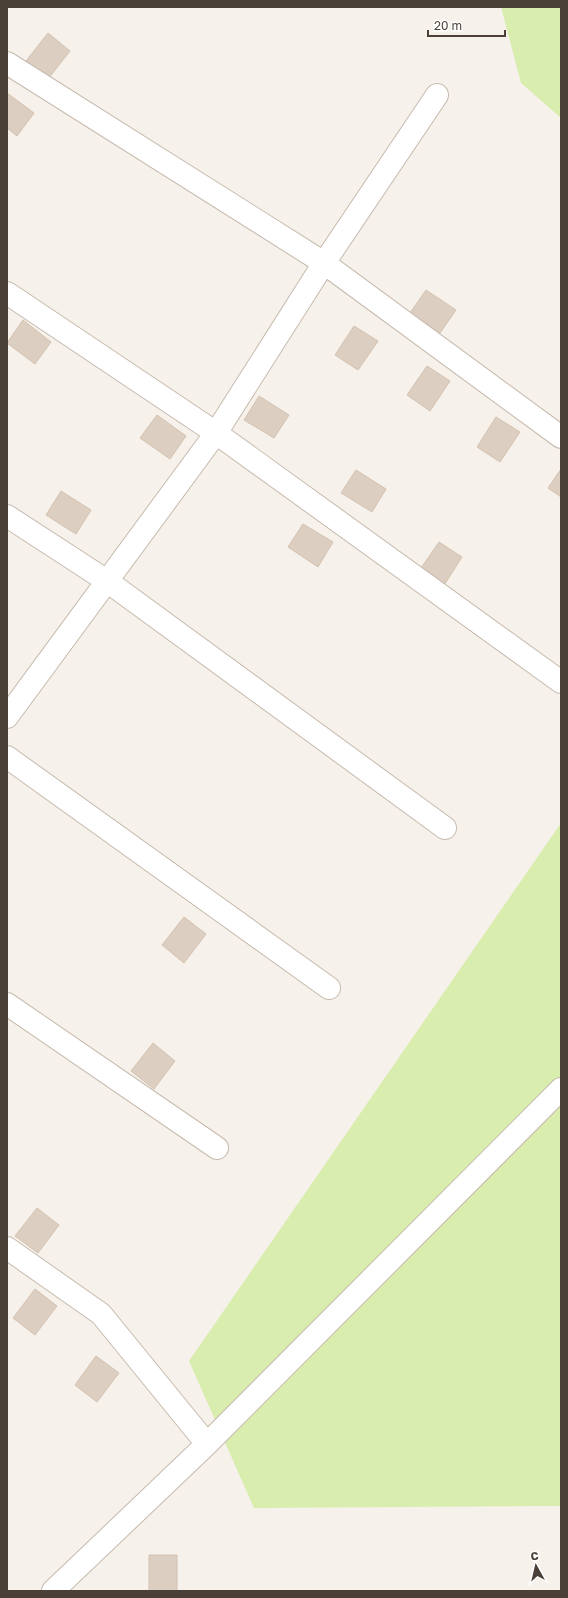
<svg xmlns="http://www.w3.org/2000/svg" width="568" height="1598" viewBox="0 0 568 1598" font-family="'Golos Text',sans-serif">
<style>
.green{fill:#d9edaf}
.building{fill:#dccec1;stroke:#d4c2b0}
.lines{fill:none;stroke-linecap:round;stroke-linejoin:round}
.street-casing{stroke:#c6baae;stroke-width:24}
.street{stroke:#fff;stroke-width:22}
</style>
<rect width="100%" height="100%" fill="#f6f1ea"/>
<path class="green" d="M501 7H561V118L521 83Z
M561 823V1506L254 1508 189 1361Z"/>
<path class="building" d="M48 33 70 51 48 79 26 61Z
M7 93 34 113 17 136 7 128Z
M426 290 456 310 440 333 410 313Z
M23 320 51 342 35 364 7 343Z
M354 326 378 341 358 370 335 355Z
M427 366 450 381 430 411 407 395Z
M259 396 289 415 274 438 244 420Z
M157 415 186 436 170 459 140 438Z
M496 417 520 432 500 462 477 447Z
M561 469V497L548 488Z
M356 470 386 489 372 512 341 493Z
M61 491 91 510 76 534 46 515Z
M303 524 333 542 318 567 288 547Z
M439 542 462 557 443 587 419 571Z
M184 917 206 934 184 963 162 945Z
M153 1043 175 1061 154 1089 131 1071Z
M37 1208 59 1225 38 1253 15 1236Z
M35 1289 57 1306 35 1335 13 1318Z
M96 1356 119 1373 97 1402 75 1385Z
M149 1555H177V1591H149Z"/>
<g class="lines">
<defs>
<path id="street" d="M7 63 324 263 561 437
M7 293 216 433 561 682
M7 516 107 581 445 828
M7 717 216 433 324 263 437 95
M7 757 329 988
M7 1004 217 1148
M7 1248 101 1314 207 1444
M53 1591 207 1444 561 1089"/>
</defs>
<use href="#street" class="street-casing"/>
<use href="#street" class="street"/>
</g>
<rect width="568" height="1598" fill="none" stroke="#4b4037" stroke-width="16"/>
<g transform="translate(536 1566) rotate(352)" stroke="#ffffff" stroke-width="3" paint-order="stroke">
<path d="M0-3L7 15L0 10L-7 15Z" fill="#4b4037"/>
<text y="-6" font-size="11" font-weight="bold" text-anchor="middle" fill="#4b4037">С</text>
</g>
<path d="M428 30v6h77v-6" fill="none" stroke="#4b4037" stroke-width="2"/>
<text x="434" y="30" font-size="12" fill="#4b4037" stroke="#ffffff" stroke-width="3" paint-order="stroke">20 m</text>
</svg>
